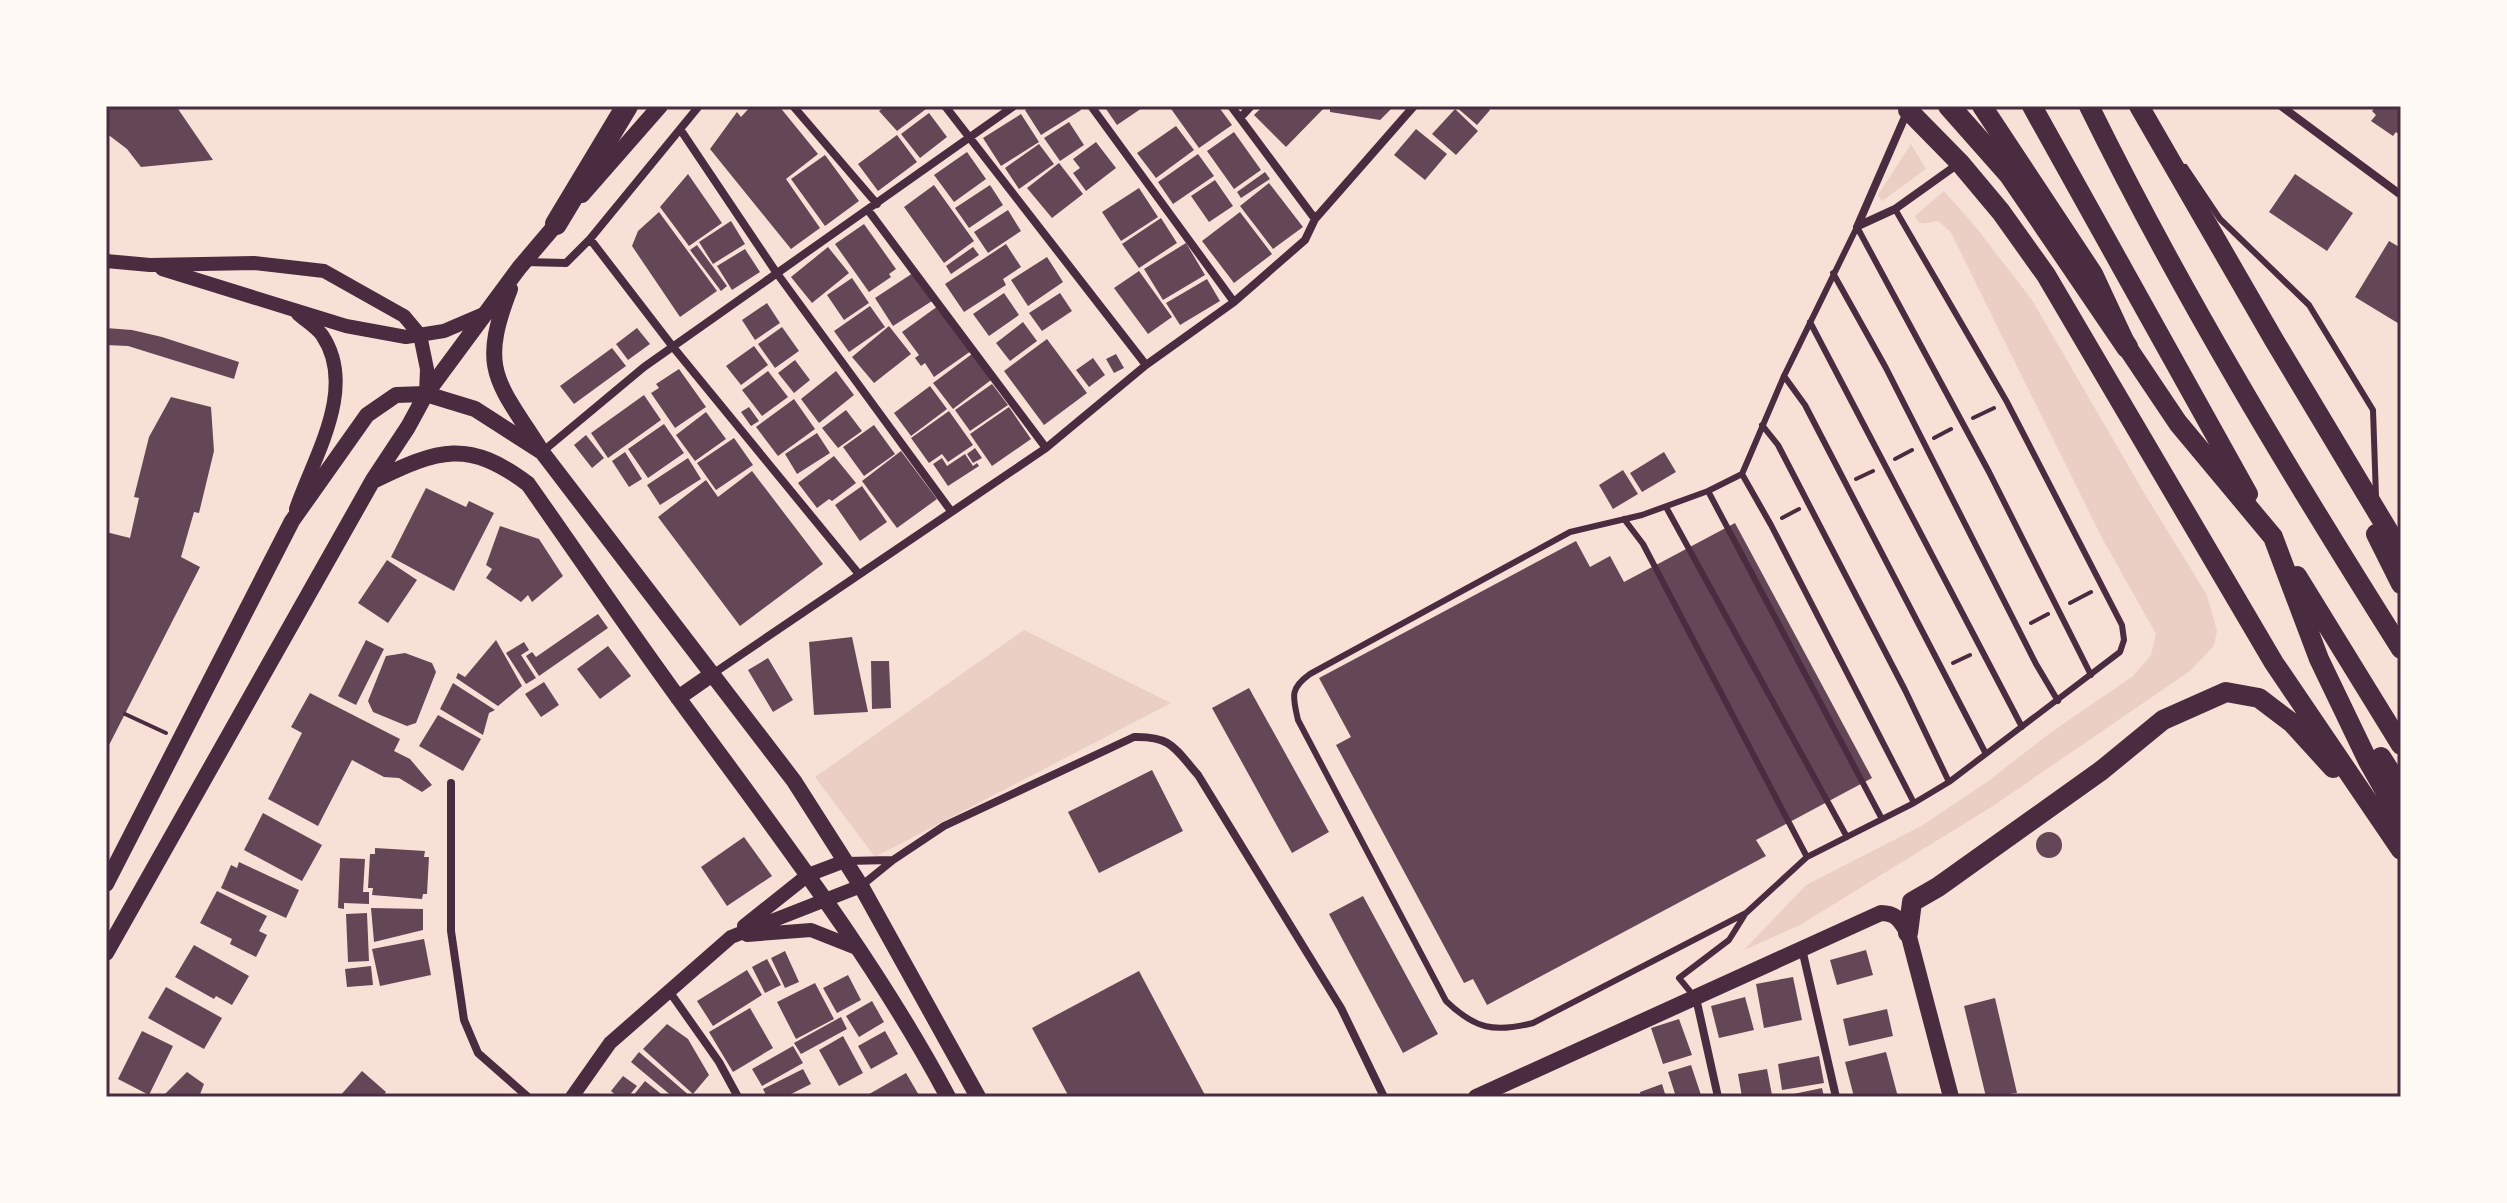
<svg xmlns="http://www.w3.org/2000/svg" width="2507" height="1203" viewBox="0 0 2507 1203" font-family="Figtree,sans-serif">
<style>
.green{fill:#ebcfc5}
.building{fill:#644757}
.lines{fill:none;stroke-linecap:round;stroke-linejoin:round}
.path{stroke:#4a2c40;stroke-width:4}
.service{stroke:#4a2c40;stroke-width:6}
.minor{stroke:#4a2c40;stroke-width:8}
.tertiary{stroke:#4a2c40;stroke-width:14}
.secondary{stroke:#4a2c40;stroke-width:16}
.trunk{stroke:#4a2c40;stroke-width:20}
.motorway{stroke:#4a2c40;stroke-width:22}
.neatline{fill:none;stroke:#4a2c40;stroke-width:3}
</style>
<rect width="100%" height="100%" fill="#f7e1d7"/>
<path class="green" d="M1911 144 1926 169 1882 201 1878 195Z
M1944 191 1975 226 2032 300 2146 496 2207 595 2217 631 2214 646 2190 671 1993 806 1800 925 1744 950 1806 885 1923 825 1987 782 2050 733 2133 676 2151 655 2156 634 2103 540 1950 231 1938 221C1927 222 1919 228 1915 216Z
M1024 630 1171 703 875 857 815 777Z"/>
<path class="building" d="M106 106H176L213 160 141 167 127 149 106 133Z
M751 106H779L818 154 786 179 820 228 791 249 710 149 737 112 741 117Z
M886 106H923L926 109 897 131 879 111Z
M1033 106H1079L1081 110 1041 135 1025 110Z
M1104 106H1145L1117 125Z
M1169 106H1218L1232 125 1199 148Z
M1263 106H1326L1286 147 1254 115Z
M1330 106H1394L1380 120 1330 112Z
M1455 106H1486L1490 110 1477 125Z
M2376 106H2401V136L2396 132 2393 136 2371 121 2376 115 2372 111Z
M1455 109 1478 131 1456 155 1432 134Z
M929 113 947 137 920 158 901 134Z
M1021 114 1039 142 1001 166 983 138Z
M1069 122 1084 145 1060 161 1044 138Z
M1176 126 1194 150 1156 178 1137 153Z
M1416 129 1447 154 1425 180 1394 155Z
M1234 132 1261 170 1234 189 1207 151Z
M897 135 917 162 878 191 858 164Z
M1096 142 1116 168 1086 191 1073 173 1080 168 1073 159Z
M1039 144 1054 164 1019 189 1005 168Z
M967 152 986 179 954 202 934 175Z
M1198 154 1214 176 1173 204 1158 182Z
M825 155 859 201 825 226 791 179Z
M1059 163 1083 194 1052 218 1027 188Z
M1265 172 1270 179 1241 198 1237 192Z
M688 174 722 223 689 246 660 207Z
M2295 174 2353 213 2327 251 2269 212Z
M1215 180 1233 206 1209 222 1191 196Z
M1269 183 1303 227 1273 249 1240 206Z
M934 185 974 241 944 263 904 207Z
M990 185 1003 205 969 228 955 208Z
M1139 188 1158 217 1121 241 1102 212Z
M1008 210 1021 231 988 253 974 232Z
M659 212 717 291 680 317 632 246 638 231Z
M1240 212 1272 254 1234 283 1202 241Z
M1161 218 1177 243 1139 268 1122 244Z
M731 221 745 244 713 264 699 242Z
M864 224 896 269 889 274 891 277 869 292 835 244Z
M2389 241 2401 248V325L2355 297Z
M1186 243 1205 275 1163 300 1144 269Z
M1006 244 1021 267 1003 279 1006 285 964 312 945 284Z
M697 245 727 286 721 291 690 250Z
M828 247 849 273 812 303 791 277Z
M973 247 979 255 951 274 946 266Z
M745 249 760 272 732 290 717 266Z
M1047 257 1063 282 1028 306 1011 280Z
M1139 271 1172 317 1148 334 1114 288Z
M913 273 932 301 893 326 875 298Z
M852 278 869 303 844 320 827 295Z
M1207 279 1220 301 1180 325 1166 303Z
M1004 293 1019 315 989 336 973 314Z
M1060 293 1072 311 1042 331 1029 313Z
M767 303 780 323 755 340 742 320Z
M870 306 885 327 849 352 834 331Z
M938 306 971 351 934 377 925 363 921 366 915 358 919 355 902 332Z
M1023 322 1037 341 1010 361 996 343Z
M889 326 911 354 874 383 852 357Z
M782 327 799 351 775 368 758 344Z
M106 328 132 330 162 337 239 362 234 379 128 346 106 345Z
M637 328 650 344 628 360 616 344Z
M1047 339 1087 393 1044 425 1004 371Z
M754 346 768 365 741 385 726 366Z
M612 348 626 366 574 404 560 386Z
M972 354 991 380 953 409 933 383Z
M1116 354 1124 368 1114 373 1106 359Z
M1093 358 1105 375 1089 387 1076 370Z
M795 360 810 380 794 393 778 373Z
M679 369 706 407 675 428 651 393 659 388 656 384Z
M768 371 788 397 762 416 742 390Z
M836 371 854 395 819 423 801 399Z
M992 384 1008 405 970 431 955 410Z
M930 386 947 409 911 436 894 413Z
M644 395 661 420 608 458 591 433Z
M171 397 211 407 214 451 199 513 194 512 181 557 200 567 106 751V532L130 538 139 498 134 497 149 437Z
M794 399 815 429 778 456 756 427Z
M749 407 759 421 751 426 741 412Z
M1009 407 1031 439 992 466 970 434Z
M846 410 862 431 838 448 822 428Z
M949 411 973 445 948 462 942 454 929 463 911 438Z
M706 412 726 439 695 461 676 435Z
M664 424 684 453 648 478 628 449Z
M874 425 895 454 864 476 843 447Z
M817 433 830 453 797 474 785 454Z
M586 435 604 458 592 468 574 445Z
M734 438 753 465 716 490 697 463Z
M975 448 982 458 973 463 967 454Z
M901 451 937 499 897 528 862 481Z
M625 452 642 479 629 487 612 461Z
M1664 452 1676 472 1642 492 1630 473Z
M965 454 973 466 977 463 979 466 948 486 933 464 942 458 947 466Z
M834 456 856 483 832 501 829 499 817 508 798 483Z
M688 458 701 479 660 505 647 485Z
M1623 470 1638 494 1613 509 1599 485Z
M752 471 823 564 740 626 658 517 706 480 718 497Z
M862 486 887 522 860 541 835 505Z
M426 488 466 507 469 501 494 513 454 591 391 557Z
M1735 523 1872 778 1756 840 1766 856 1487 1005 1473 979 1464 983 1336 745 1351 737 1319 678 1576 541 1590 567 1610 556 1624 582Z
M500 526 539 539 563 576 532 602 528 595 521 602 486 578 492 569 486 565Z
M387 560 417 580 388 623 358 603Z
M598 614 608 628 539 676 526 656 532 652 536 657Z
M852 637 868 712 814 715 809 642Z
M366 640 384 649 356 705 338 696Z
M496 640 522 686 498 706 456 678 458 673 465 677Z
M524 642 529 650 521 655 536 678 526 684 506 653Z
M608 646 631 676 600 699 577 669Z
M405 653 432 663 436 672 416 723 407 726 373 712 368 701 386 656Z
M768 658 793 700 773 712 748 670Z
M871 661H889L891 708 872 709Z
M544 682 559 705 541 717 525 694Z
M453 683 495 710 489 713 483 735 440 709Z
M1249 688 1329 832 1292 853 1212 708Z
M310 693 400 739 394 751 410 759 432 785 422 792 399 778 384 777 352 760 318 826 268 799 302 733 291 727Z
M438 715 481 739 463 771 419 746Z
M1152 770 1183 831 1099 873 1068 812Z
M263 813 322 845 302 881 244 850Z
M2036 845a13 13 0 1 1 26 0a13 13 0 1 1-26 0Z
M744 837 772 876 727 906 701 867Z
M375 848 425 851 424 857H429L427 894H423L422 899 372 895 373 888H368L370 854H375Z
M340 858 365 859 363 892H369V904L344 903V909L338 908Z
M239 862 299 890 286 918 221 888 231 865 237 868Z
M217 891 267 916 259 931 267 935 256 957 230 944 232 939 200 923Z
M1363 896 1438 1034 1403 1053 1329 914Z
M371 908 423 909V930L374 942Z
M367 913 369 961 348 962 346 914Z
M424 939 431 975 380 986 372 949Z
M194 945 249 976 232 1005 216 996 214 999 175 977Z
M1866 950 1873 975 1837 985 1830 960Z
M785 951 799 982 785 988 771 958Z
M767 959 781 985 765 993 752 967Z
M371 966 373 985 347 987 345 969Z
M747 970 762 995 713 1026 697 1001Z
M1139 971 1206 1097H1069L1032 1028Z
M848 975 861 1000 837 1013 823 988Z
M1793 977 1802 1020 1764 1028 1756 984Z
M815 983 834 1019 796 1039 777 1002Z
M166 987 222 1018 204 1049 148 1018Z
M1745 997 1754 1030 1719 1038 1711 1006Z
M1995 998 2017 1093 1986 1097 1964 1006Z
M872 1001 884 1022 859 1037 846 1016Z
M750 1008 773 1048 733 1072 709 1032Z
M1887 1009 1893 1036 1849 1046 1843 1019Z
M841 1017 847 1029 801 1054 794 1043Z
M1679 1019 1692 1055 1663 1064 1651 1028Z
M667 1024 688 1039 709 1075 693 1094 643 1049Z
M142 1031 173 1046 149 1095 118 1079Z
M885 1031 898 1054 871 1069 858 1046Z
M843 1036 863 1073 839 1086 819 1050Z
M793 1046 803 1063 762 1086 752 1069Z
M639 1052 691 1097H673L631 1062Z
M1886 1052 1898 1097H1854L1845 1062Z
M1819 1056 1824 1083 1782 1090 1778 1064Z
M1691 1065 1701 1095 1676 1097 1668 1072Z
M803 1069 811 1084 785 1097H767L763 1089Z
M1767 1069 1772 1095 1742 1097 1738 1074Z
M362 1071 386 1092 382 1097H339Z
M187 1072 204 1084 199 1097H162Z
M906 1073 920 1097H864Z
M623 1076 637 1086 628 1097H618L611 1091Z
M645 1081 665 1097H632Z
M1662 1084 1666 1097H1641L1640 1092Z
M1822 1088 1824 1097H1784V1096Z"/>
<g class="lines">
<path class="path" d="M1973 418 1994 408
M1934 438 1951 429
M1895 459 1912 450
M1856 479 1873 471
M1782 518 1799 509
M2070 603 2091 592
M2031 623 2048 614
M1953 663 1970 655
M125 714 166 733"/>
<path class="service" d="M2185 167 2220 219 2309 305 2373 410 2376 497
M1857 227 1784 376 1742 474 1708 491 1642 515 1570 532 1310 674C1289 689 1293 697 1298 720L1446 1001C1475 1029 1494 1033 1533 1023L1746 913 1807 857 1914 803 1949 782 2120 652 2124 640 2122 625 2007 402 1895 209
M1857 227 1989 472 2091 675
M1833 273 1886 368 2036 664 2058 701
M1810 322 2022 727
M1784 376 1805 405 1986 754
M1762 425 1778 445 1905 690 1949 782
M1742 474 1771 525 1914 803
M1708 491 1882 819
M1666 507 1847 837
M1624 519 1643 544 1807 857
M1693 995 1679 978 1729 940 1744 916"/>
<path class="minor" d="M793 106 877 204
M945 106 1146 365
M1091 106 1234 302
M1231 106 1315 219
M2281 106 2401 195
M1240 118 1251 106
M680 129 776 272 951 511
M868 210 1046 448
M1858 226 1895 209 1958 164
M1857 227 1908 110
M590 239 673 347 858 573
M525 262 566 263 590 239 699 106
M542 452 644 367 1014 106
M711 675 1046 448 1146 365 1234 302 1305 240 1315 219 1414 106
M451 783V931L464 1020 478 1053 528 1097
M846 861 892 860
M861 886 893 860 944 826 1134 737C1172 736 1175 749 1198 775L1341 1008 1384 1097
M1802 949 1836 1097
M669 991 719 1062 738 1097
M1696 998 1718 1097"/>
<path class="tertiary" d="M106 261 150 265 254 263 324 271 404 316 420 335 427 369 426 394
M162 269 346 326 406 337 444 331 486 313
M296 509C314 456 358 388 322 335 316 327 306 321 298 314
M744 926 808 875 845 861
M747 935 811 930 859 949
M572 1097 610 1043 731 937 861 886"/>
<path class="secondary" d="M582 195 660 106
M510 289C479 369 496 380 539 447
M375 480C439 449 468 439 528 484 583 562 636 641 693 718 783 841 876 962 948 1097
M678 698 711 675
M106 884 292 521 367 415 396 395 426 394 475 409 542 452 794 781 861 886 978 1097
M106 953 373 480 408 427 426 394 519 268 564 215
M1476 1097 1881 913C1897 913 1900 921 1908 933L1951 1097"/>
<path class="trunk" d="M1982 106 2093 274 2127 347 2178 423 2273 537 2319 659 2368 761 2401 819
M2032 106 2248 494
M2089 106C2181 293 2290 473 2401 649
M2139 106 2274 340 2401 552
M1908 110 1960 163 2001 212 2046 275 2274 663 2401 850
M2376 534 2401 584
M2297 576 2401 745
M2381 757 2401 788
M1908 933 1912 902 1938 887 2102 770 2163 720 2226 692 2259 698 2292 723 2333 768"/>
<path class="motorway" d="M1949 106 2010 175 2127 347
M556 224 627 106"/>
</g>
<rect width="2507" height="1203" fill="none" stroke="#fffaf5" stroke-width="216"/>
<rect x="108" y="108" width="2291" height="987" class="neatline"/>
</svg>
